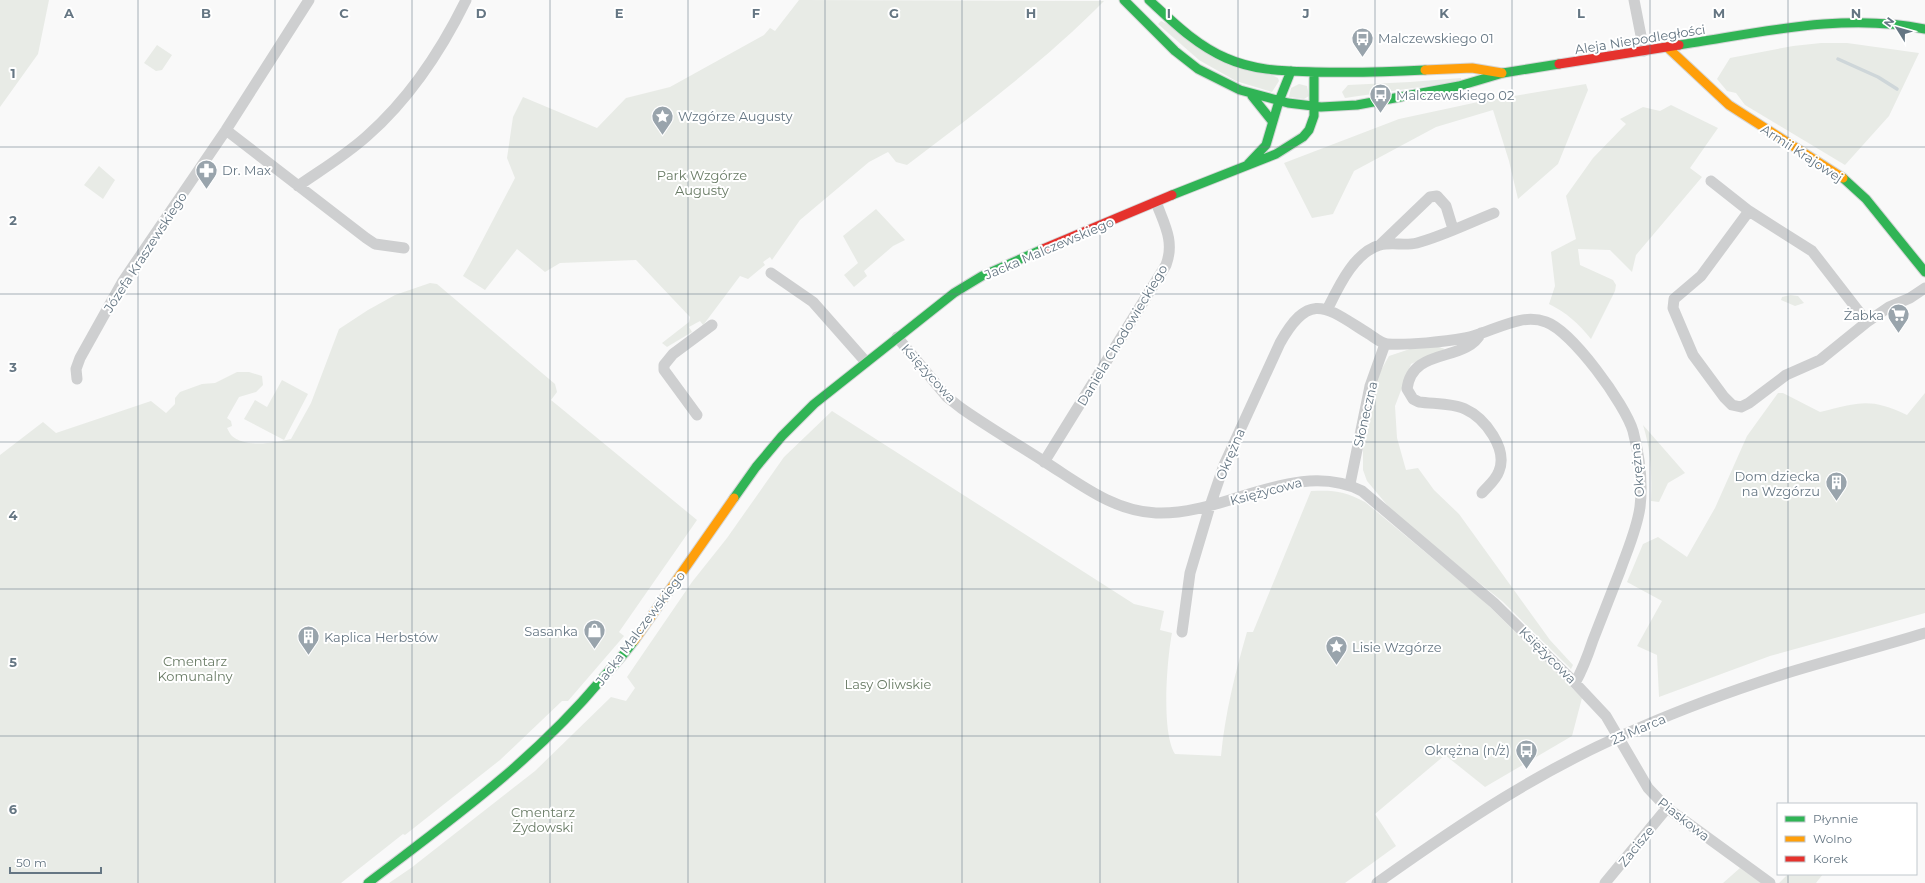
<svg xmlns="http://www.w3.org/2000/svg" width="1925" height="883" viewBox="0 0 1925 883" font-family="Montserrat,sans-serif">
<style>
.green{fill:#e8ebe6}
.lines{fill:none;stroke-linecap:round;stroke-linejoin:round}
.stream{stroke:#ced6d9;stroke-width:3.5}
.fast-casing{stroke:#d5d6d7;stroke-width:11}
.slow-casing{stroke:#d5d6d7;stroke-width:11}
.jam-casing{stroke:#d5d6d7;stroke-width:11}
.street{stroke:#cecfd0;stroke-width:11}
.fast{stroke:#30b455;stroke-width:9}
.slow{stroke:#ff9f0a;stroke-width:9}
.jam{stroke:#e5322d;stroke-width:9}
.grid{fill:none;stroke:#657683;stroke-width:1;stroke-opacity:0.55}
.labels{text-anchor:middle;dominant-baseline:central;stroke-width:4;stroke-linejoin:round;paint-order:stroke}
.poi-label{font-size:13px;fill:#657683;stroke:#fff;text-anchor:start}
.street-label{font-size:13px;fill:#657683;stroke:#fff}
.park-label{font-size:13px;fill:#687a64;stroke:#fff}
.grid-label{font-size:13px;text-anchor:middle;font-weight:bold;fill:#657683;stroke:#fff;stroke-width:4;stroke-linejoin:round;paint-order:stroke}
</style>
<rect width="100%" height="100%" fill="#f9f9f9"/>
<path class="green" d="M0 0H49L38 54 0 107Z
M799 0 1104 1C1044 62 975 113 907 165L896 162 888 152 869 162 800 220 772 260 770 257 763 262 765 265 748 279 740 276 704 324 703 325 700 321 689 327 692 332 667 347 662 343 689 322 690 317 636 260 560 263 545 272 517 249 485 290 463 276 470 264 515 178 507 158 513 117 523 97 597 128 626 98 670 87 764 35 770 28 775 31Z
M1161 21 1278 78 1279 81 1272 92 1236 81 1199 60 1158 24Z
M1821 43H1847L1919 53 1889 116 1845 165 1745 105 1736 93 1727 91 1717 79 1730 58 1793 46Z
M157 45 172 55 162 70 156 71 144 63Z
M1461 78V81L1345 98 1342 92 1348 85 1410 82Z
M1299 84 1307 86 1309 96 1304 99 1289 97 1291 88Z
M1586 84 1588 90 1558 164 1518 199 1509 161 1493 110 1436 127 1354 171 1333 214 1312 218 1284 163 1399 119 1478 102Z
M1671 105 1718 128 1690 168 1702 177 1636 255 1632 272 1610 250 1578 249 1580 265 1613 280 1616 285 1615 291 1591 339C1578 323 1567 313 1549 304L1555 286 1551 252 1576 239 1566 196 1593 158 1626 124 1620 119 1643 107 1660 111Z
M99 166 115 180 103 199 84 185Z
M876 209 905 240 893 246 864 271 867 276 854 287 844 275 858 263 843 236Z
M430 283 437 284 555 384 557 392 551 400 697 520 619 632 624 636 568 701H562L500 760 405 835 403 834 341 883H0V455L43 422 56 433 151 401 166 413 175 404V398L180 392 202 384 215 383 237 372H249L262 376 263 385 256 392 239 397 227 418 231 421 232 426 227 428C228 430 230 434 232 436 245 448 275 443 291 439L311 403 339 329 368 310 395 295Z
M1790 295 1798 296 1804 303 1795 306 1781 300 1782 297Z
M1436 346 1445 349 1411 364 1395 406 1397 438 1406 470 1418 468 1434 490 1459 514 1550 640 1573 665 1571 669 1502 601 1398 518 1367 481 1363 470V434L1380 372 1389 356 1413 348Z
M282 380 308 394 284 440 244 419 255 400 267 407Z
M1778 393H1783L1820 412C1859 403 1869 397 1907 415L1925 393V613L1770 656 1659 697 1657 655 1637 646 1662 601 1627 582 1643 544 1658 537 1687 557 1715 508 1747 436Z
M832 411 1134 604 1164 611 1160 630 1172 633C1167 659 1161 732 1175 754L1221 756C1225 714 1235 673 1247 632H1253L1311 491C1334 490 1344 491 1365 502L1484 601 1582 698 1572 736 1485 787 1445 755 1375 814 1396 846 1345 883H389L411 868 535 771 611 697 626 701 635 688 627 677 692 582 727 538 784 457Z
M1643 425 1685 473 1668 483 1659 502 1651 501C1652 474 1651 450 1643 425Z
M1740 868 1762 883H1723Z
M1788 874H1823L1816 883H1779Z"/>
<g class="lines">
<path class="stream" d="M1838 59 1878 77 1897 89"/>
<defs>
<path id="fast" d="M1124 0 1175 51 1198 69 1240 90 1288 103 1321 107 1357 105 1459 86 1503 73 1559 64
M1149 0C1173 22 1196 45 1226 58 1255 71 1285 71 1315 72 1352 73 1388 72 1425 70
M1679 45C1759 33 1843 12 1925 29
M1252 96 1272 121
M1248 164 1266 145 1279 101 1291 71
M1843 178 1866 199 1925 272
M1172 195 1276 154 1303 137 1309 130 1314 116V72
M734 498 756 467 782 436 814 404 954 293 982 276 1043 249
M368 883C452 819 532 762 601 680 612 667 624 655 634 641"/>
<path id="slow" d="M1667 47 1729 105 1843 178
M1425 70 1472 68 1502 73
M634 641 734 498"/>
<path id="jam" d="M1559 64 1679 45
M1043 249 1172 195"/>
</defs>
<use href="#fast" class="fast-casing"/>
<use href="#slow" class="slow-casing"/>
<use href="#jam" class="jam-casing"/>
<path class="street" d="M1634 0 1644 51
M226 130 366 238 375 244 404 248
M1711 181 1749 211 1812 251 1867 322
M298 186C321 170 346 155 367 136 409 99 442 49 466 0
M1749 211 1701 276 1674 299 1673 308 1693 355 1724 397 1732 405 1741 407 1749 403 1786 375 1820 360 1867 322 1889 307 1910 298 1925 288
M1380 245 1430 197 1437 196 1446 206 1453 229
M771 273 813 302 866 362
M1327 310C1338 288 1354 252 1380 245 1392 242 1405 246 1417 243 1443 236 1469 223 1494 213
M1481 333C1466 363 1412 346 1407 389L1413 399 1419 402C1433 404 1453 403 1465 409 1485 418 1508 449 1499 471 1496 480 1488 486 1482 493
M897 337 947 397 961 408C988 427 1017 444 1045 462 1080 484 1113 511 1156 513 1224 516 1297 458 1362 491L1494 603 1575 683 1606 716 1648 788 1667 808 1770 883
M77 379 76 369 80 358 123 281 226 130 309 0
M697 415 664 370V365L673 354 712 325
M1044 462 1166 265C1175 241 1164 224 1156 202
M1350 484 1370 386 1385 344
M1182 632 1190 573 1210 506 1224 465 1280 343C1310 289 1327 308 1369 334 1375 338 1382 344 1388 344 1410 345 1443 342 1465 338 1492 333 1519 312 1546 322 1572 331 1625 404 1633 431 1639 454 1643 483 1640 507 1637 529 1627 551 1620 571 1611 594 1602 617 1593 640 1588 655 1583 669 1575 683
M1377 883C1460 824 1544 767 1639 728 1687 707 1737 689 1787 673 1833 659 1879 647 1925 633
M1605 883 1667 808"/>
<use href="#fast" class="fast"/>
<use href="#slow" class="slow"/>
<use href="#jam" class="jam"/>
</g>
<path class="grid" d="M138 0V883M275 0V883M412 0V883M550 0V883M688 0V883M825 0V883M962 0V883M1100 0V883M1238 0V883M1375 0V883M1512 0V883M1650 0V883M1788 0V804M0 147H1925M0 294H1925M0 442H1925M0 589H1925M0 736H1925M1788 874V883"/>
<defs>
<symbol id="bus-pin" viewBox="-11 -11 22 30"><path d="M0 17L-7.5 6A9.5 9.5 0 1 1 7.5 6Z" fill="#99a4ac" stroke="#fff"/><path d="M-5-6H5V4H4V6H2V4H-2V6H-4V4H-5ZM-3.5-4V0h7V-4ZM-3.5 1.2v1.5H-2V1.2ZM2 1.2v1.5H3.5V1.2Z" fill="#fff"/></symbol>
<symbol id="sight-pin" viewBox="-11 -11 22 30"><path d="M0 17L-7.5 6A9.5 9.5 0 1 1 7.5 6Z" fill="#99a4ac" stroke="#fff"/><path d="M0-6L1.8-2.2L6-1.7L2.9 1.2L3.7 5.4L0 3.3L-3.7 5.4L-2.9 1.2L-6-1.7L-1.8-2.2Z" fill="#fff"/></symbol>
<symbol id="pharmacy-pin" viewBox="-11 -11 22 30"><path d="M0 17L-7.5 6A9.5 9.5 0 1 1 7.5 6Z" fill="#99a4ac" stroke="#fff"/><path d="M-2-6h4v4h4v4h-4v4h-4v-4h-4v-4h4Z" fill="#fff"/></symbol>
<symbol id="supermarket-pin" viewBox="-11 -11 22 30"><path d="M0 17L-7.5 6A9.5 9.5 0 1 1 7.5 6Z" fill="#99a4ac" stroke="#fff"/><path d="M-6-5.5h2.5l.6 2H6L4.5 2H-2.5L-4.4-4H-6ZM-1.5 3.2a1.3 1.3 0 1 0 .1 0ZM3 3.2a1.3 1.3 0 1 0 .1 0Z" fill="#fff"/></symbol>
<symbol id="building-pin" viewBox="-11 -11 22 30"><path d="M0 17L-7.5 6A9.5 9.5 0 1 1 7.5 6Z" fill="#99a4ac" stroke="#fff"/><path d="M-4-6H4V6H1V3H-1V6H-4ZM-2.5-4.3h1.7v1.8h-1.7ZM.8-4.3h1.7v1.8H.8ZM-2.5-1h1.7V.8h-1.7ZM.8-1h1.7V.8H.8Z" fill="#fff"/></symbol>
<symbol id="shop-pin" viewBox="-11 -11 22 30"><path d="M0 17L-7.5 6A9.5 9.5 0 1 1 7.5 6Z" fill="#99a4ac" stroke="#fff"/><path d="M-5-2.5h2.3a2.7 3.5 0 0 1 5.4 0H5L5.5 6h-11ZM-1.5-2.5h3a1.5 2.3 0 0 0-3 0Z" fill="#fff"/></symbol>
</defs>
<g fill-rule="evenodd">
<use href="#bus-pin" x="1350" y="26" width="25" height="34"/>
<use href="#bus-pin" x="1368" y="82" width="25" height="34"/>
<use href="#sight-pin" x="650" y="104" width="25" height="34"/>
<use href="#pharmacy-pin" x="194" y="158" width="25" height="34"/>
<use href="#supermarket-pin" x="1886" y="302" width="25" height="34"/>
<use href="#building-pin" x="1824" y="470" width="25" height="34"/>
<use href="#shop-pin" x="582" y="618" width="25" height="34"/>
<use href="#building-pin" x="296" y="624" width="25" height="34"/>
<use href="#sight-pin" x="1324" y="634" width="25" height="34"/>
<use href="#bus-pin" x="1514" y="738" width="25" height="34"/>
</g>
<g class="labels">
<g class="poi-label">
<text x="1378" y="38">Malczewskiego 01</text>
<text x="1396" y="95">Malczewskiego 02</text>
<text x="678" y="116">Wzgórze Augusty</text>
<text x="222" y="170">Dr. Max</text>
<text x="1884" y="315" text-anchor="end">Żabka</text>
<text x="1820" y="476" text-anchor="end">Dom dziecka<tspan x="1820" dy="15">na Wzgórzu</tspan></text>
<text x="578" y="631" text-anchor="end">Sasanka</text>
<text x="324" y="637">Kaplica Herbstów</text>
<text x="1352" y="647">Lisie Wzgórze</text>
<text x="1510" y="750" text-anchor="end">Okrężna (n/ż)</text>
</g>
<g class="street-label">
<text transform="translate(1640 39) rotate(-9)">Aleja Niepodległości</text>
<text transform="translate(1802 153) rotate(33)">Armii Krajowej</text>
<text transform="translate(1049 248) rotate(-23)">Jacka Malczewskiego</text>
<text transform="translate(145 252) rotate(-57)">Józefa Kraszewskiego</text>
<text transform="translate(1122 335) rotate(-59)">Daniela Chodowieckiego</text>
<text transform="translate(929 373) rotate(48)">Księżycowa</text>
<text transform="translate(1365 414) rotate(-77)">Słoneczna</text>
<text transform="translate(1230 454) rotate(-67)">Okrężna</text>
<text transform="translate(1637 470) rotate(-95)">Okrężna</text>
<text transform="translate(1266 491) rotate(-15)">Księżycowa</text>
<text transform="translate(640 628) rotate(-53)">Jacka Malczewskiego</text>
<text transform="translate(1548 655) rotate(45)">Księżycowa</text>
<text transform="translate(1638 729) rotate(-23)">23 Marca</text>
<text transform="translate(1684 819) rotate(38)">Piaskowa</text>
<text transform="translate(1636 846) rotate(-51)">Zacisze</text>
</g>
<g class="park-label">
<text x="702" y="175">Park Wzgórze<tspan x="702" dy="15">Augusty</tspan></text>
<text x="195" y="661">Cmentarz<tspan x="195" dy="15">Komunalny</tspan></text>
<text x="888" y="684">Lasy Oliwskie</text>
<text x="543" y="812">Cmentarz<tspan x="543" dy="15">Żydowski</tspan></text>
</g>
</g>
<g class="grid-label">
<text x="69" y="18">A</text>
<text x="206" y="18">B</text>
<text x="344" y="18">C</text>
<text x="481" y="18">D</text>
<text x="619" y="18">E</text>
<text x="756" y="18">F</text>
<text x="894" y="18">G</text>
<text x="1031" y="18">H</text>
<text x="1169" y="18">I</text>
<text x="1306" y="18">J</text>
<text x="1444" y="18">K</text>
<text x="1581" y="18">L</text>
<text x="1719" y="18">M</text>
<text x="1856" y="18">N</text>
<text x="13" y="78">1</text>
<text x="13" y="225">2</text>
<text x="13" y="372">3</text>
<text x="13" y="520">4</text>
<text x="13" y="667">5</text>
<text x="13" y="814">6</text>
</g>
<rect x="1777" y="803" width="140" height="72" fill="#ffffff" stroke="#c1c8cd"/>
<rect x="1785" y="816" width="20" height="6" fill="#30b455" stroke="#c1c8cd"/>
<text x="1813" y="823" font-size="12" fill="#657683">Płynnie</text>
<rect x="1785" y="836" width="20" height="6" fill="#ff9f0a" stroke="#c1c8cd"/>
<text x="1813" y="843" font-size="12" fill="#657683">Wolno</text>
<rect x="1785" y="856" width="20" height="6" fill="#e5322d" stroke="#c1c8cd"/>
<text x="1813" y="863" font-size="12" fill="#657683">Korek</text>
<g transform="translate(1897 28) rotate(307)" stroke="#ffffff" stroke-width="3" paint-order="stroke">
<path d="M0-3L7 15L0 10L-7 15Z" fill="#657683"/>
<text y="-6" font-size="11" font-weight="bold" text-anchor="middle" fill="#657683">N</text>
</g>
<path d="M10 867v6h91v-6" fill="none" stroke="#657683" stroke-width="2"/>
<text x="16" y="867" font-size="12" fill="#657683" stroke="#ffffff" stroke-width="3" paint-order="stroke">50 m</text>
</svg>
